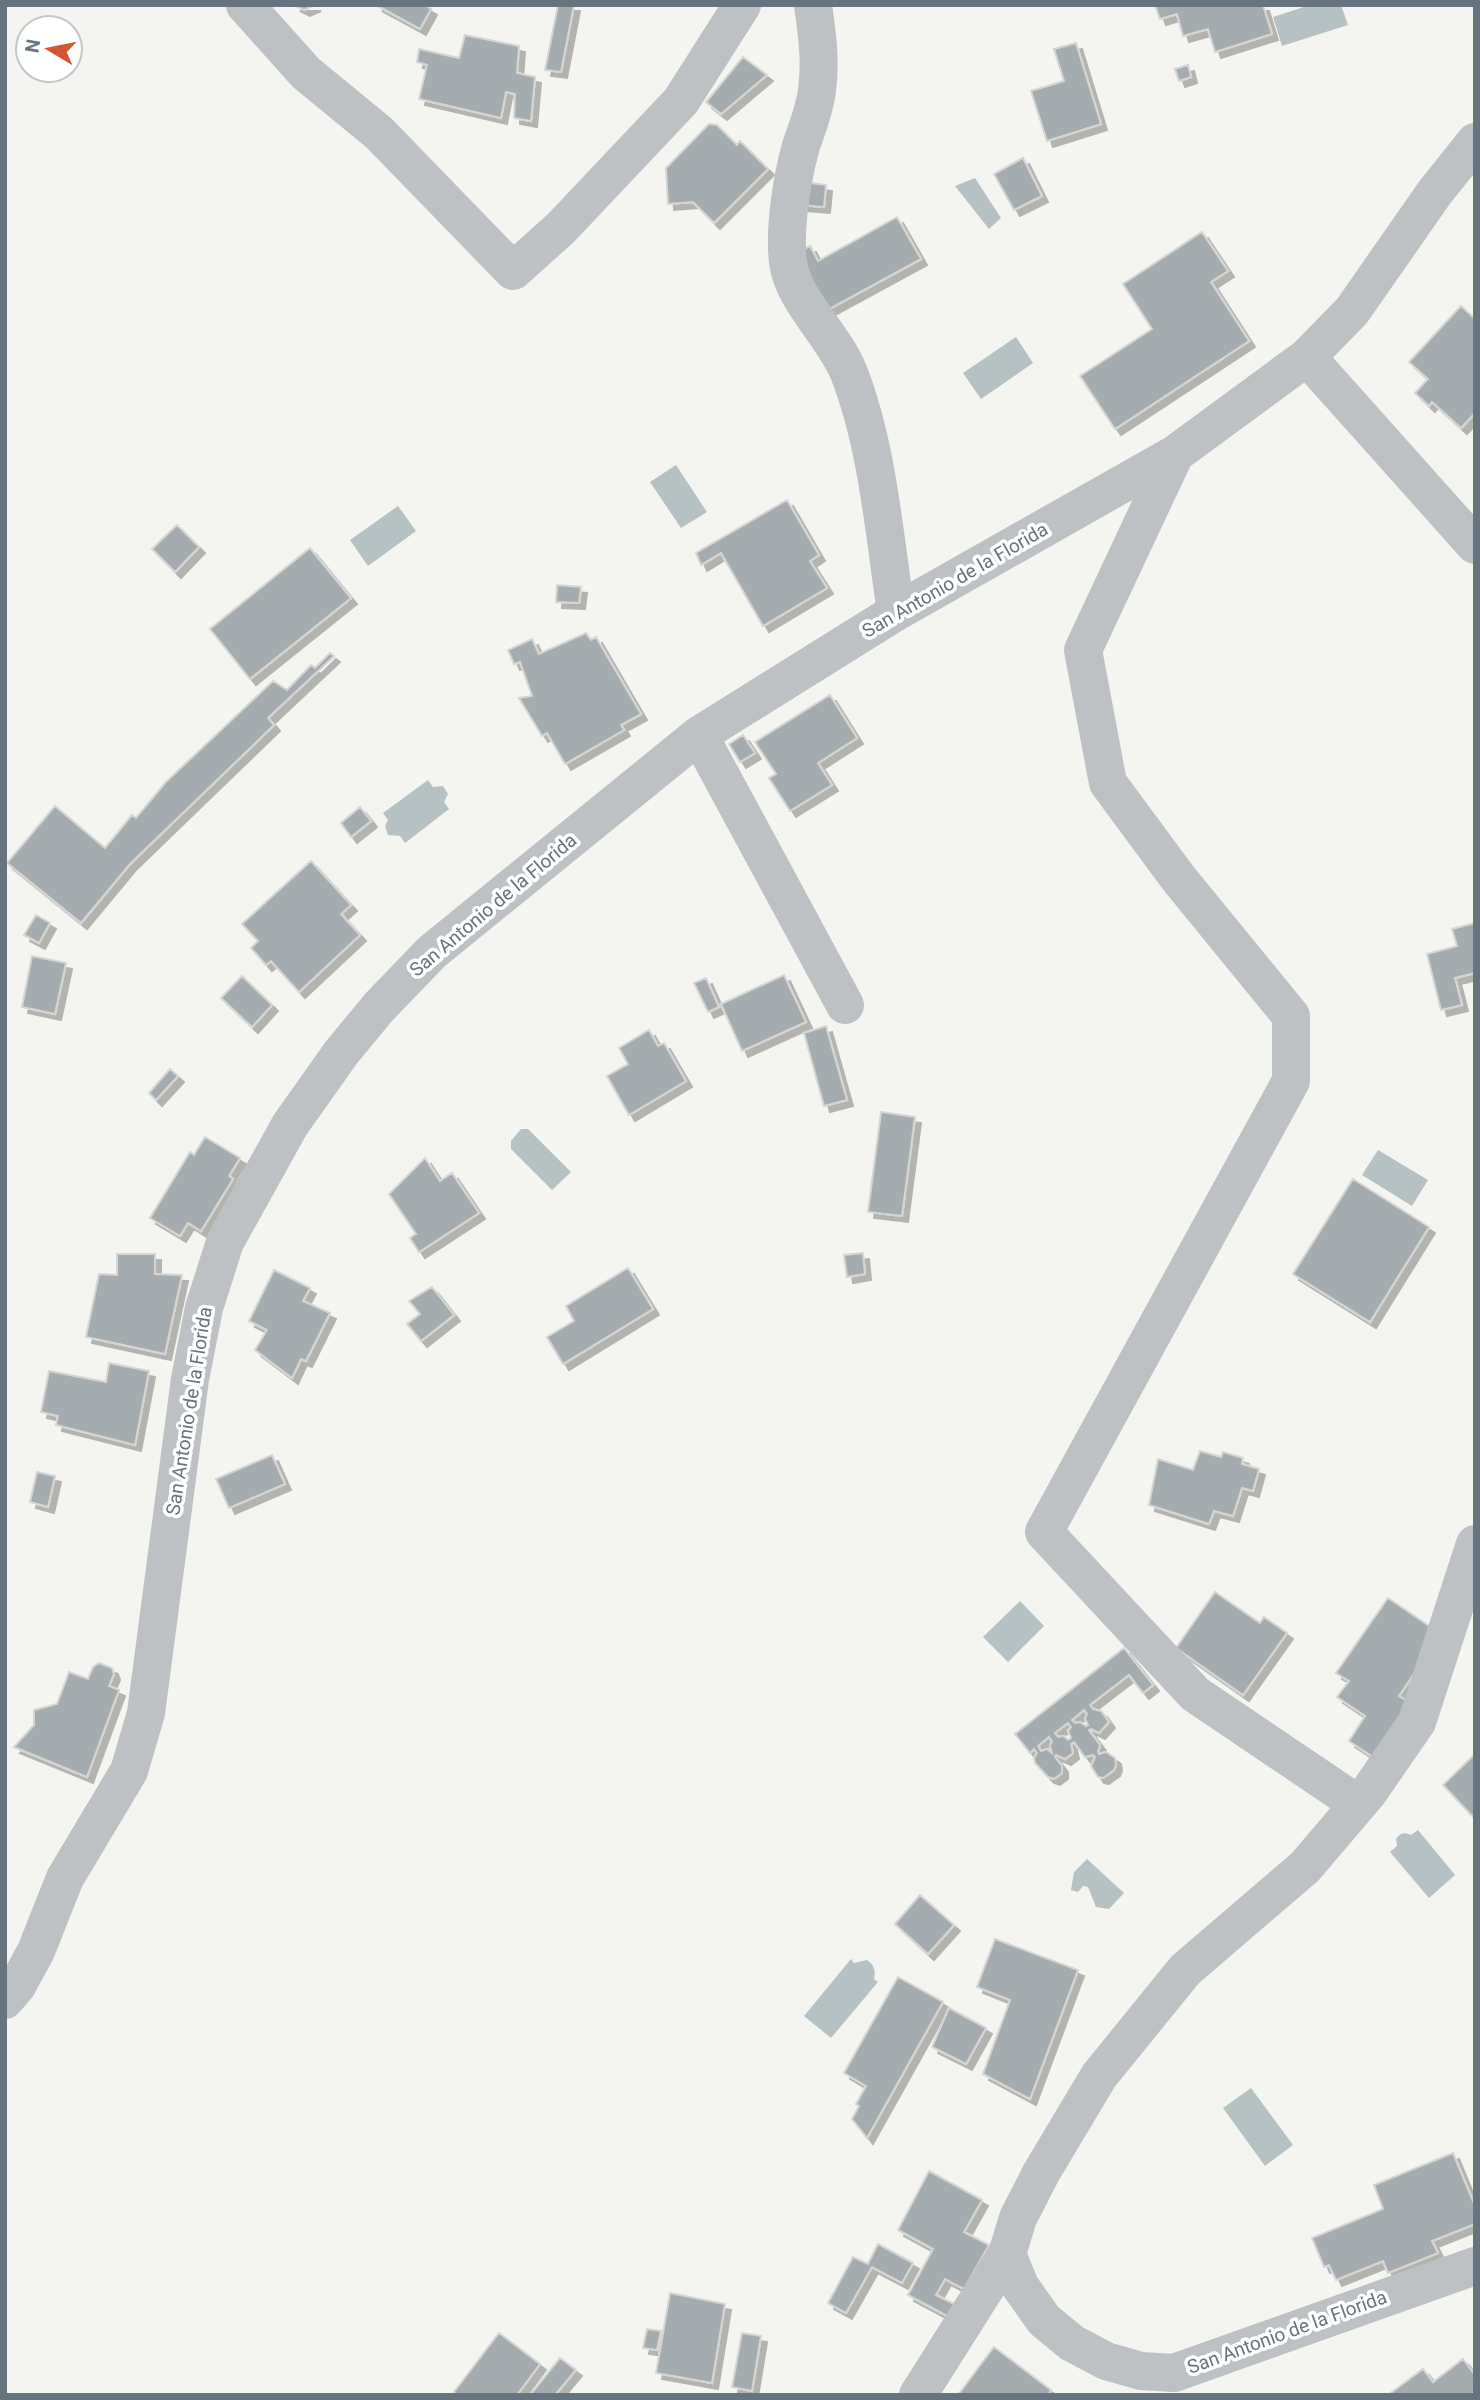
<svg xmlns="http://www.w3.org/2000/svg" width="1480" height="2400" viewBox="0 0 1480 2400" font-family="Roboto,sans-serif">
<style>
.water{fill:#b6c1c4}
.building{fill:#a4acb0;stroke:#d5d5d3;stroke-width:2;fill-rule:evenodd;filter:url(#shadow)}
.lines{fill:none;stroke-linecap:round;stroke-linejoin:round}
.street{stroke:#bdc1c4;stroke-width:38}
.labels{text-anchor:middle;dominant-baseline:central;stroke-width:7;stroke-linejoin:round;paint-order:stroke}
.street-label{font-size:19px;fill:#66747f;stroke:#fff}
</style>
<defs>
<filter id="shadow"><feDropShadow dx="6" dy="6" stdDeviation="0" flood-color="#0004"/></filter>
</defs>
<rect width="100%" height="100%" fill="#f4f4f0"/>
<path class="water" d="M1310 5H1341L1348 25 1282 46 1273 17Z
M975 178 1001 218 989 229 955 186Z
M1016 337 1033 363 981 399 963 373Z
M676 465 707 512 681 528 650 482Z
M398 506 416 531 368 566 350 540Z
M428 780 433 787 443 786 448 794 444 802 449 809 405 843 400 836 388 835 385 826 388 820 383 813Z
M521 1129H528L571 1172 552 1190 511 1149V1141Z
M1378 1150 1428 1180 1412 1206 1362 1175Z
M1020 1601 1044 1626 1008 1662 983 1637Z
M1418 1830 1455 1875 1429 1898 1390 1852 1397 1846 1396 1839C1400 1833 1404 1832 1411 1835Z
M1087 1859 1124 1893 1109 1909 1096 1907 1088 1887 1083 1886 1078 1892 1071 1890 1074 1872Z
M851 1959 854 1963 867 1960C874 1965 876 1970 874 1979L878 1982 831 2038 804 2016Z
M1251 2088 1293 2145 1265 2166 1223 2108Z"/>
<path class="building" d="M294 5H315L304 10Z
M376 5H424L431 9 420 29Z
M558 5H574L561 72 545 70Z
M1155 5H1263L1272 34 1215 52 1208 29 1183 36 1177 14 1160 19Z
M465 35 519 46 517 73 535 77 531 121 514 118 515 94 506 92 501 118 419 99 427 65 417 62 419 49 459 58Z
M1076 43 1101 124 1047 141 1031 91 1064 81 1054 49Z
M743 57 767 75 721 114 706 102Z
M1188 65 1191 77 1179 81 1175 69Z
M709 124 717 125 737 145 740 141 768 169 714 223 693 202 668 204 666 168Z
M1023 158 1042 196 1014 210 994 174Z
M803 182 826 185 824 207 801 205Z
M897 217 921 259 822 313 791 257 810 246 818 261Z
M1202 232 1228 271 1211 282 1249 341 1115 429 1080 376 1152 329 1123 284Z
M1461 306 1475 319V413L1461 428 1432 402 1429 406 1415 393 1428 379 1409 362Z
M787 500 819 555 810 561 827 588 763 626 721 553 701 565 696 553Z
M177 525 199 547 175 572 152 549Z
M310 548 351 598 250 679 210 629Z
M557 585 581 587 579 603 556 602Z
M586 633 591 640 596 637 641 714 621 725 624 730 565 764 547 733 542 736 519 698 532 696 520 662 514 664 508 650 532 639 539 654Z
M330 653 334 656 268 718 274 725 130 864 81 923 7 863 55 806 105 848 132 815 136 818 166 782 273 681 287 690 311 665 315 668Z
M830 695 857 738 818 763 832 785 790 811 769 778 776 774 755 742Z
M743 735 755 753 740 762 729 744Z
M360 807 371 821 351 837 341 823Z
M311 861 351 905 341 914 360 935 299 992 271 961 266 965 251 948 258 941 242 924Z
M36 915 50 923 39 943 24 935Z
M1475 923V973L1455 978 1462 1005 1441 1010 1427 954 1457 946 1452 929Z
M32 956 66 963 55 1014 22 1007Z
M784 975 806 1022 742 1051 721 1004Z
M242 976 272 1005 252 1027 221 998Z
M706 978 719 1007 708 1012 694 983Z
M826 1026 847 1100 824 1106 804 1033Z
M649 1030 658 1046 664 1043 686 1081 629 1115 607 1076 628 1064 619 1048Z
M170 1069 178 1076 156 1100 149 1093Z
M881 1112 915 1117 902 1216 868 1212Z
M205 1137 240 1158 229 1176 233 1179 201 1231 188 1223 180 1236 150 1218 190 1152 194 1155Z
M425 1158 440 1181 452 1173 479 1213 419 1252 410 1238 416 1234 389 1194Z
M1353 1179 1429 1227 1370 1322 1293 1274Z
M863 1253 865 1274 847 1277 844 1255Z
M117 1254H155V1274L182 1275 165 1354 86 1337 99 1274 117 1275Z
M628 1268 653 1309 563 1364 547 1337 574 1321 566 1306Z
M274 1270 310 1288 303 1301 330 1313 306 1361 301 1359 292 1378 255 1350 267 1330 249 1321Z
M432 1287 454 1315 421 1341 407 1324 420 1314 409 1301Z
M109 1363 149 1371 135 1445 56 1425 58 1416 41 1412 49 1371 106 1382Z
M1200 1451 1221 1457 1223 1452 1243 1458 1242 1464 1259 1469 1253 1491 1242 1488 1233 1516 1214 1511 1209 1524 1149 1505 1158 1459 1193 1470Z
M272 1455 285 1484 229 1508 216 1479Z
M37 1472 55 1476 48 1507 30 1502Z
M1215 1592 1260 1623 1264 1617 1287 1633 1243 1695 1176 1648Z
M1388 1598 1441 1634 1399 1696 1413 1705 1376 1759 1349 1741 1365 1716 1337 1697 1349 1681 1336 1673Z
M1124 1648 1153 1685 1143 1693 1129 1675 1090 1705 1093 1709 1101 1711 1109 1722 1099 1733 1091 1729 1089 1730 1100 1745 1098 1752 1099 1754 1106 1752 1115 1758 1116 1765 1114 1770 1103 1778 1098 1777 1091 1766 1095 1757 1093 1755 1085 1757 1074 1742 1071 1744 1073 1753 1065 1759 1056 1755 1055 1757 1062 1766V1773L1054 1779 1048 1777 1035 1763 1034 1758 1037 1753 1034 1749 1030 1753 1015 1734ZM1084 1710 1087 1714 1085 1719 1088 1725 1086 1726 1080 1722 1075 1723 1072 1720ZM1068 1723 1071 1727 1068 1731 1071 1738 1068 1740 1064 1736 1058 1737 1055 1733ZM1049 1737 1052 1741 1050 1746 1052 1753 1047 1749 1041 1751 1038 1746Z
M99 1663 112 1668 114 1674 109 1686 119 1690 87 1777 14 1747 34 1725V1710L57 1704 69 1672 88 1679 93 1667Z
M1475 1754V1819L1443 1785Z
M920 1895 954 1925 928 1954 895 1924Z
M995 1939 1078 1970 1030 2099 983 2074 1010 2000 977 1987Z
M898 1977 943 2002 867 2138 852 2119 859 2106 856 2104 866 2086 844 2073Z
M949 2008 986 2028 966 2064 932 2047Z
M1453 2153 1475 2206V2224L1432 2241 1438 2253 1388 2273 1383 2261 1336 2280 1329 2265 1324 2267 1312 2238 1383 2209 1374 2185Z
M929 2171 982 2200 964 2232 989 2245 964 2289 945 2279 936 2295 956 2305 949 2317 908 2295 933 2249 898 2230Z
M878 2244 913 2263 902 2283 872 2267 846 2313 828 2303 853 2257 868 2264Z
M670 2293 725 2304 712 2383 656 2373Z
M647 2329 661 2331 657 2350 643 2348Z
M499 2333 540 2364 517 2395H458L454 2392Z
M742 2333 761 2336 752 2391 732 2387Z
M994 2347 1051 2390 1048 2395H958Z
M560 2358 576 2370 555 2395H530Z
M1463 2359 1475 2375V2390L1472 2395H1388L1423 2369 1433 2382Z"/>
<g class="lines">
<path class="street" d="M245 5 306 73 379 133 513 271 561 228 681 101 742 5
M813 5C817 33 821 61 817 90 815 109 807 128 801 146 792 178 784 228 788 262 793 301 834 335 849 373 878 448 884 533 896 612
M1307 357 1475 545
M1175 454 1083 650 1108 783 1179 879 1291 1016V1081L1044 1532 1195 1694 1358 1804
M699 735 845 1005
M1475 1544 1417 1722 1368 1793 1305 1867 1185 1970 1099 2076 1041 2173 1018 2218 1007 2254 1020 2286 1044 2320 1072 2343 1106 2361 1141 2371 1174 2373 1475 2266
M5 2000 17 1986 36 1951 65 1878 129 1771 146 1713 190 1379 204 1308 225 1242 290 1125 341 1053 379 1007 432 952 699 735 896 612 1175 454 1307 357 1352 311 1435 192 1475 142
M918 2395 1007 2254"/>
</g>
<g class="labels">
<g class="street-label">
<text transform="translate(955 580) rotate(-30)">San Antonio de la Florida</text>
<text transform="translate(493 905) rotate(-40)">San Antonio de la Florida</text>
<text transform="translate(189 1411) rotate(-81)">San Antonio de la Florida</text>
<text transform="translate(1287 2332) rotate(-20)">San Antonio de la Florida</text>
</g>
</g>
<rect width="1480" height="2400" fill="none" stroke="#66747f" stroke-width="14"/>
<g transform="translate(49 49) rotate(280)"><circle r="33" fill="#ffffff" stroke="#c2c7cc" stroke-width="2"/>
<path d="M0-5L12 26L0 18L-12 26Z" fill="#d35532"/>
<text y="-10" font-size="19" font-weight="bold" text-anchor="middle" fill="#66747f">N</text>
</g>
</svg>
